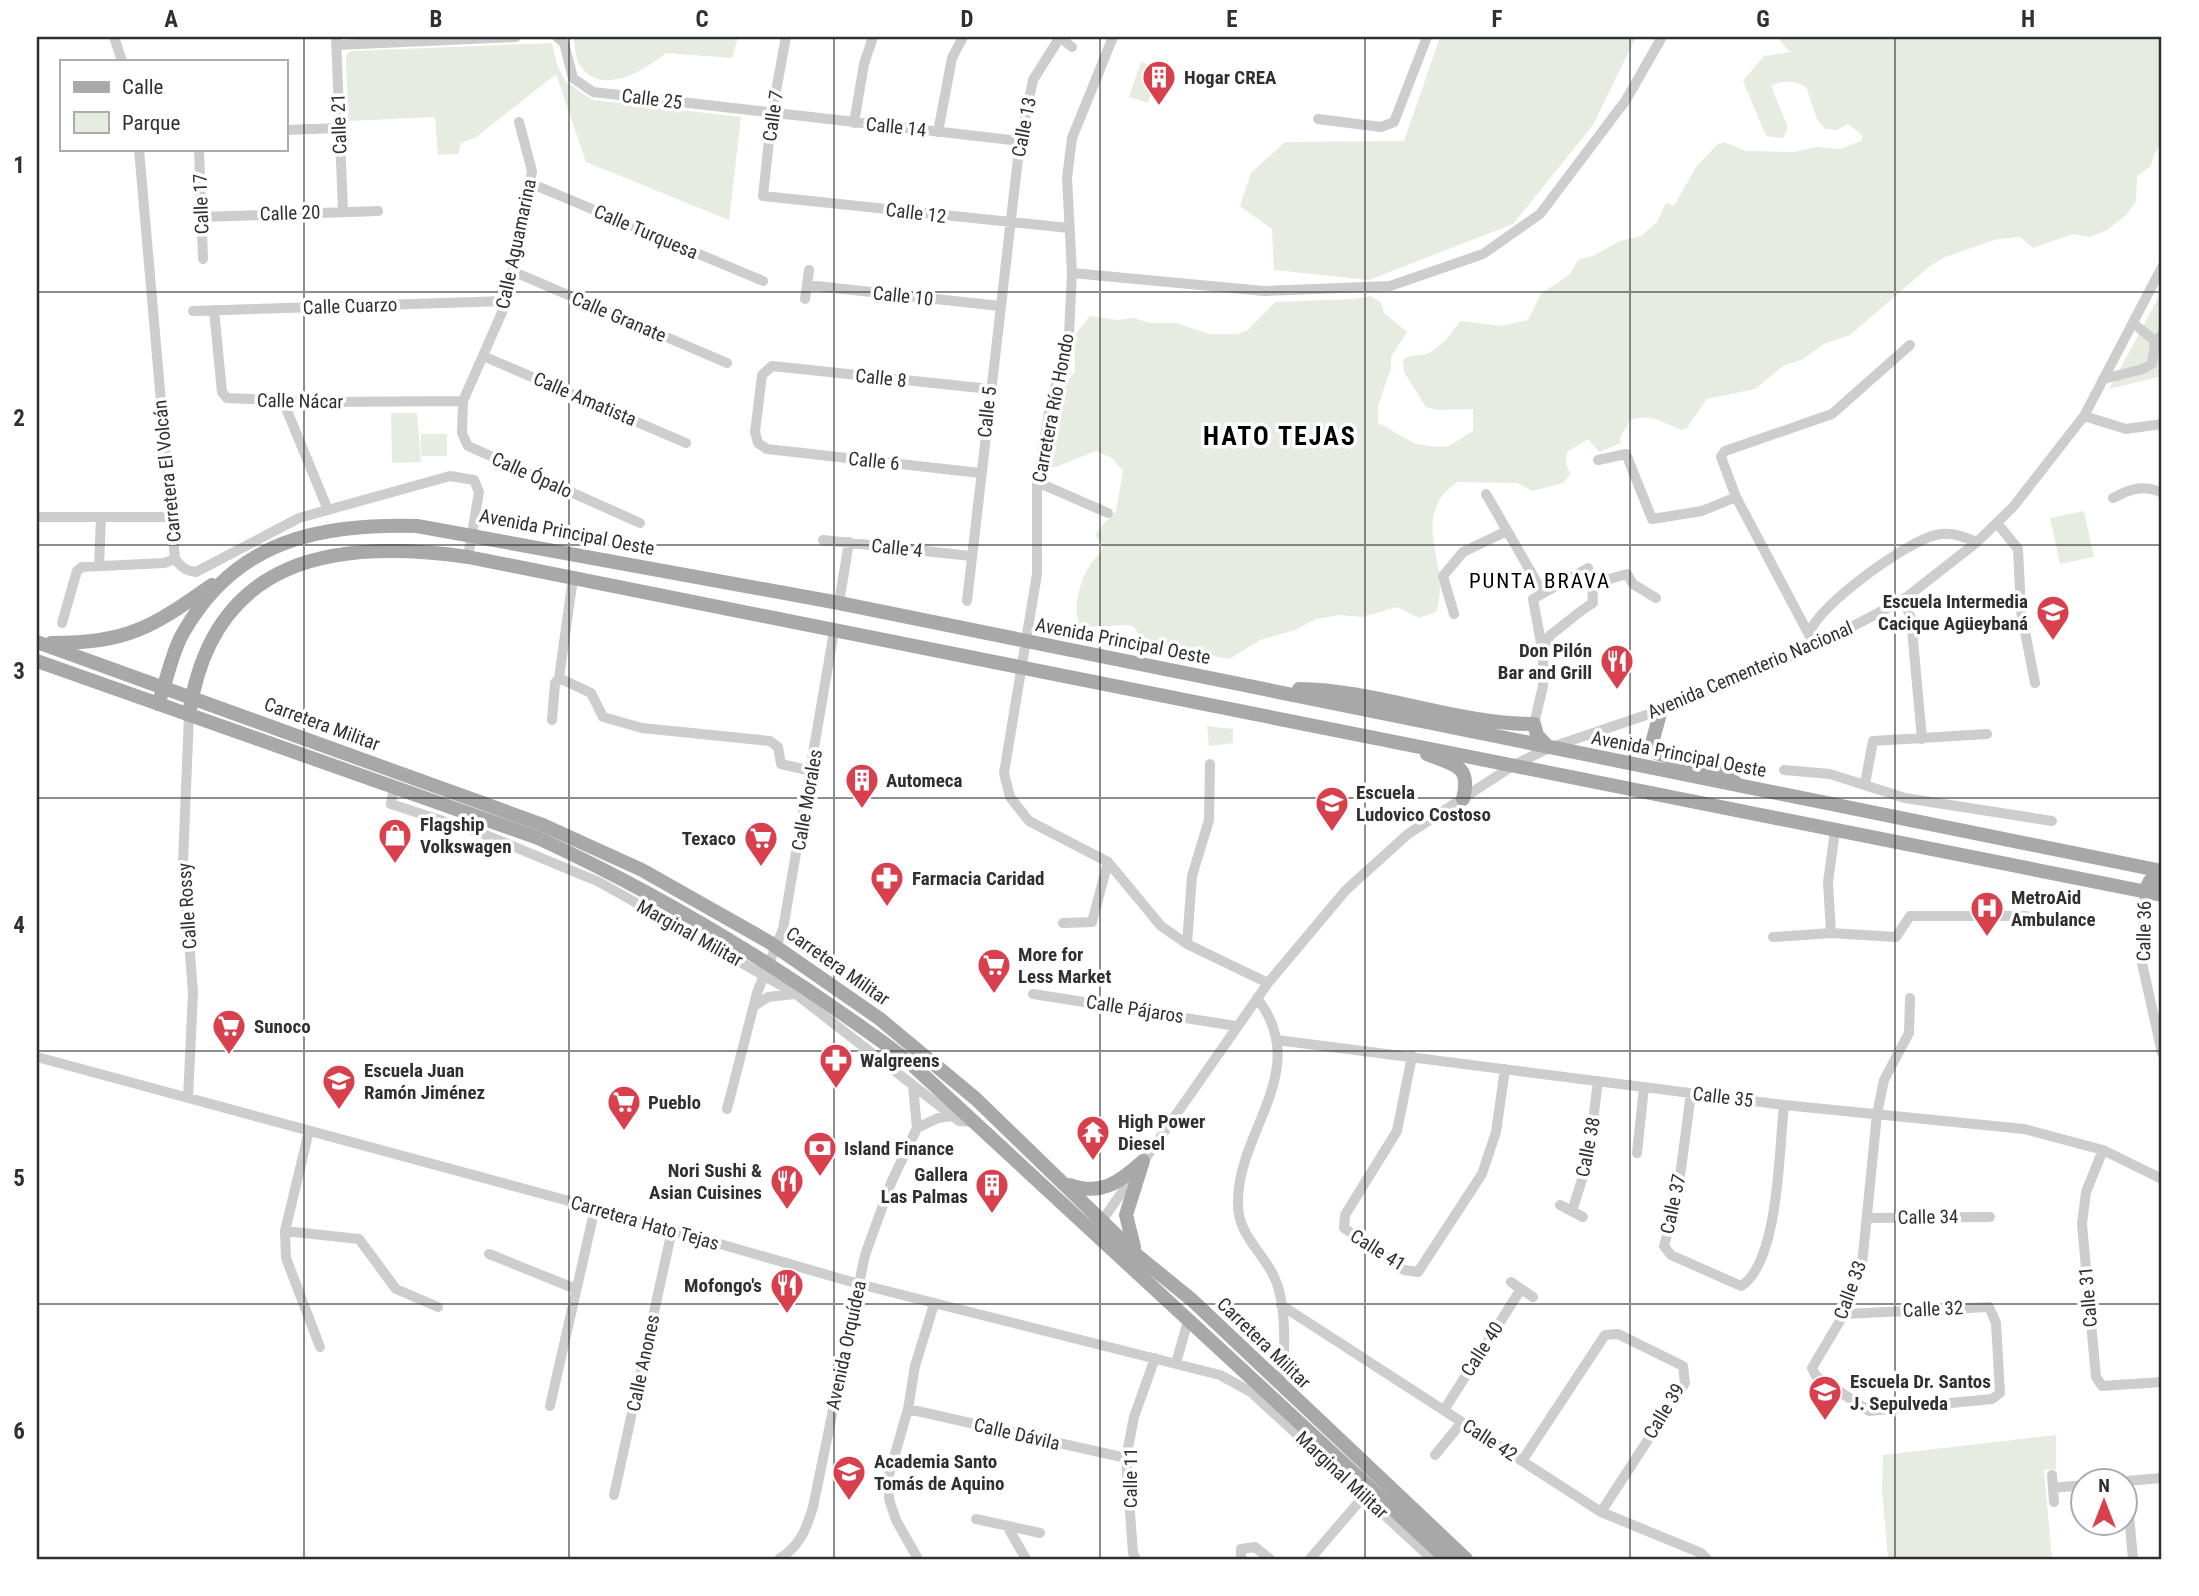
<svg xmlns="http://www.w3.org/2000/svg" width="2199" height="1596" viewBox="0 0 2199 1596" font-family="'Roboto Condensed',sans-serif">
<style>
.green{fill:#e6ecdf}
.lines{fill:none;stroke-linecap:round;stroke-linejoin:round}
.minor{stroke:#cdcdcd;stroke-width:10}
.major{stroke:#a8a8a8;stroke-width:14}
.grid{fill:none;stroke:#303030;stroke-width:2;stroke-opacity:0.55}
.labels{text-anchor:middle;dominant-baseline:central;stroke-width:7;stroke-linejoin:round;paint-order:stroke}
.poi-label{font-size:19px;font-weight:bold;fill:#303030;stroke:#fff;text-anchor:start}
.street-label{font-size:19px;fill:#303030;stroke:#fff}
.neighbourhood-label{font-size:21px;letter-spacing:2px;fill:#000;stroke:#fff}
.district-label{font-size:26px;font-weight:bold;letter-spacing:2px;fill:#000;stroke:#fff}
.neatline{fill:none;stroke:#303030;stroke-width:2.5}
.grid-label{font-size:23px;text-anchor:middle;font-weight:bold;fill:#303030}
</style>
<rect width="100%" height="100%" fill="#fff"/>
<path class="green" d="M574 37H738L732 58 666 53C644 71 600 98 579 64 575 57 575 45 574 37Z
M1440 37H1636L1593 125 1513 224 1369 280 1274 270 1272 229 1240 206 1251 173 1285 142 1404 141Z
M1777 37H2162V144L2154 154 2151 166 2137 176 2136 201 2126 215 2107 230 2090 237 2073 234 2033 248 2020 237 1997 239 1945 257 1930 266 1850 335 1826 343 1801 360 1783 366 1755 389 1707 399 1687 428 1681 430C1662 422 1652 413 1630 420L1620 438 1621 443 1599 452 1588 439 1567 452 1566 464 1570 474 1563 483 1533 491 1517 483 1457 482C1406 518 1453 566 1436 612L1419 618 1397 607 1362 617 1340 615 1316 619 1295 630 1260 640 1229 659 1144 643 1134 627 1128 625 1081 627C1071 610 1080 579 1091 564 1095 557 1101 555 1103 546L1096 536 1097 531 1116 511 1123 471 1112 458 1096 451 1056 467 1049 468 1043 458 1060 389 1075 372 1074 336 1090 316 1117 320 1134 318 1150 323H1176L1209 334H1237L1248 330 1275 302 1354 299 1371 296 1381 303 1384 313 1407 332 1391 357V368L1378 406V423L1416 444 1438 447 1449 446 1473 431V409L1437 410 1426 407 1404 372 1403 360C1411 353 1417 357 1426 354 1441 348 1451 334 1460 321L1502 326 1528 320 1541 294 1570 274 1578 260 1595 255 1620 241 1641 236 1657 222 1666 203 1674 206 1696 167 1718 144 1724 142 1746 151 1794 152 1816 147 1840 149 1861 141 1863 136 1848 124 1837 130 1825 129 1817 119 1806 87C1797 81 1780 80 1771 86L1788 128 1783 138 1766 136 1743 81 1764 56 1790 52Z
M552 43 557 65 566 82 592 100 741 117 729 220 586 162 556 74 475 138 461 143 458 154 438 155 435 117 348 121 346 55 351 51Z
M1141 62 1160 68 1148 103 1129 97Z
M2162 291V376L2109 389Z
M391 413H417L421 462 392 463Z
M421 434H447V456H421Z
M2084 511 2094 557 2060 564 2050 518Z
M1207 726 1233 729V743L1209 746Z
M2056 1435V1469L2044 1470 2052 1559H1888L1882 1490 1883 1455Z"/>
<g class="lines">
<path class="minor" d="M114 37 122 61
M336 37 343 211
M557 37 564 43 573 78 593 92 1020 141
M786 37 772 113 763 196 1069 228
M1113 37 1072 138 1067 178 1072 273 1069 334 1050 407 1037 482V574L1004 773 1010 797 1029 821 1108 862 1161 926 1187 944 1268 983
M337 45 516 37
M1318 119 1381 127 1394 122 1427 37
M519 122 532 171 507 301 463 401 462 433 468 446 640 523
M854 123 864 64 873 37
M285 130 339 128
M938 132 952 58 963 37
M139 149 171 517 175 559C181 567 186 571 196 572L299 518 450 476 474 480 479 492 468 557
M199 149 203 259
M530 183 763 281
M201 217 378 211
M512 271 727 363
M1072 273 1264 291 1390 286 1483 254 1540 214 1626 100 1662 37
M807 285 1000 306
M805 299 809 270
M214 310 222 392 227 398 322 402 463 401
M193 311 507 301
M2133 323 2155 341
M483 356 686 443
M2103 379 2143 369 2152 364 2155 341 2162 335
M283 401 328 510
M2084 416 2126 429 2162 424
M1598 460 1626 454 1652 519 1702 511 1736 497
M980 473 767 449 758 443 755 432 762 375 772 366 990 389
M1037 482 1108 513
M1486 494 1543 593
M2113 498C2130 489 2144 484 2162 493
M37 517H171
M1997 523 2018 549 2021 611 2035 683
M823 540 971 556
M99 566 101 517
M1903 600 1911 618 1922 739
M967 601 1020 141 1033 80 1060 37 1072 47
M839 603 849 542
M1454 614 1443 576 1463 552 1507 531
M62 623 77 571 82 567 164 563 175 559
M1810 632C1818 606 1907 541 1936 535 1951 531 1963 537 1977 542
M1815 646 1736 497 1721 457 1725 451 1832 414 1910 345
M1543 654 1549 649V636C1565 625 1576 613 1593 603L1592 584 1627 574 1633 584 1656 598
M559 678 591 693 603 717 642 728 770 741 778 747 781 764 812 771
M552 720 555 683 559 678 573 578
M1534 724 1543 686V654L1533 599 1588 568
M1784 770 1830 774 1905 798 2052 821
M1865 784 1873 741 1987 734
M394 787 391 804 486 835 599 882 681 928 796 994 959 1121 974 1122
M2145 891 2142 963 2162 1053
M1063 923 1092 922 1108 862
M1831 933 1828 882 1835 831
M1773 937 1831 933 1896 937 1910 916H2026
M1187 944 1192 876 1209 820 1210 764
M1033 994 1236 1026
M1257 998C1312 1069 1240 1128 1238 1199 1236 1236 1263 1250 1275 1279 1286 1303 1287 1360 1279 1384
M754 1006 768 997 794 994
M1277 1040 1784 1105 2024 1129 2103 1150 2162 1179
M1412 1056 1397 1131 1345 1215 1344 1228 1404 1270 1418 1272 1482 1174 1496 1132 1505 1069
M37 1057 595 1208 859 1284 1220 1375 1251 1392 1432 1559
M1691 1093 1677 1199 1664 1246 1671 1255 1741 1286C1779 1263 1779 1149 1784 1105
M188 1098 193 993 183 862 189 715
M727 1109 757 993 783 929 834 631
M917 1128 938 1118 952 1116
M309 1131 285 1231 286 1258 320 1347
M2103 1150 2086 1192 2082 1224 2096 1377 2102 1386 2162 1382
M1637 1153 1644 1087
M1560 1205 1583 1217
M1572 1211 1588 1161 1598 1081
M1867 1218 1990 1217
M1099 1225 1268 983 1346 890 1408 834 1514 765 1549 748 1661 710 1815 646 1903 600 1977 542 2013 507 2084 416 2162 267
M285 1231 359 1239 396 1289 438 1307
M489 1254 576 1289
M1511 1282 1533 1297
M1281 1305 1601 1512 1701 1553 1707 1559
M1844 1314 1989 1307 1996 1323 2000 1393 1992 1399 1869 1411 1816 1376 1812 1368 1844 1314 1862 1265 1877 1114 1884 1080 1909 1033 1910 998
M1176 1363 1188 1321
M550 1406 595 1208
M908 1409 1126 1458
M1444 1410 1521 1289
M1435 1455 1462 1422
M1522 1461 1605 1335 1618 1334 1683 1366 1685 1383 1601 1512
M2052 1475 2054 1502
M2126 1481 2133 1559
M2126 1481 2162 1478
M2053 1488 2084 1485
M614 1495 672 1230
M976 1519 1040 1533
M1007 1526 1026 1559
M779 1559C800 1546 806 1530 813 1507L865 1255 891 1183 917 1128 913 1086
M918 1559 896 1520 889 1499V1475L908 1409 915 1366 934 1304
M1136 1559 1133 1553 1126 1458 1134 1417 1155 1358
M1241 1559V1549L1255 1547 1270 1559
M1310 1559 1364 1496"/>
<path class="major" d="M37 642 543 825 642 870 769 942 880 1019 976 1099 1139 1257 1192 1300 1466 1559
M51 643C127 643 151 628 212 585
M37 661 538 838C666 897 794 976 907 1060L1447 1559
M1299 689C1378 690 1454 724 1534 724L1537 735 1548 747
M158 704C167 681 171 654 183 633 236 540 317 524 417 526L839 603 2162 871
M1661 710 1652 743 1656 753 1722 772 1735 782
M189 715C212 557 334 538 468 557L2162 895
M1427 754C1453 765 1472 764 1463 799
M2145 891 2150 881H2162
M1070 1185C1101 1196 1120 1182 1142 1162
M1134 1247 1126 1215 1143 1161"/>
</g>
<path class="grid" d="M304 37V1559M569 37V1559M834 37V1559M1100 37V1559M1365 37V1559M1630 37V1559M1895 37V1559M37 292H2162M37 545H2162M37 798H2162M37 1051H2162M37 1304H2162"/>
<defs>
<symbol id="building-pin" viewBox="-11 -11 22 30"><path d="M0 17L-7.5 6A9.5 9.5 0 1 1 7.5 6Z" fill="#d8404e" stroke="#fff"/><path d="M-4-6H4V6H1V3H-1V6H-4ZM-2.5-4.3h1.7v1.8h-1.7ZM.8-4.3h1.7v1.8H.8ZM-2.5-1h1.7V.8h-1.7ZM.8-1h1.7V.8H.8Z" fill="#fff"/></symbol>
<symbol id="school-pin" viewBox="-11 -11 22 30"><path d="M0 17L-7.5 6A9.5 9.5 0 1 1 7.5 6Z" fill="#d8404e" stroke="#fff"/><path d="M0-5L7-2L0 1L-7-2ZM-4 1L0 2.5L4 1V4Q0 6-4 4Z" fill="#fff"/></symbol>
<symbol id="restaurant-pin" viewBox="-11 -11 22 30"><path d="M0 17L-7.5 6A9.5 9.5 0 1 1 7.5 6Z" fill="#d8404e" stroke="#fff"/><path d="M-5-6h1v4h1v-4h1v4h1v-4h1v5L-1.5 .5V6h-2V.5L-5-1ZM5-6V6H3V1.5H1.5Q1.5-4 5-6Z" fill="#fff"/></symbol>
<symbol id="shop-pin" viewBox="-11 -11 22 30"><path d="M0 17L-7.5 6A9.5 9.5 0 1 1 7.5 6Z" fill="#d8404e" stroke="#fff"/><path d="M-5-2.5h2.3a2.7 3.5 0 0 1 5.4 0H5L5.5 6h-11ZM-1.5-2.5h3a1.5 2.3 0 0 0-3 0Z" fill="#fff"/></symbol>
<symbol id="supermarket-pin" viewBox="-11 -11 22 30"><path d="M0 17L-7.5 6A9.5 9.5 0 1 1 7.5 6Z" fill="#d8404e" stroke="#fff"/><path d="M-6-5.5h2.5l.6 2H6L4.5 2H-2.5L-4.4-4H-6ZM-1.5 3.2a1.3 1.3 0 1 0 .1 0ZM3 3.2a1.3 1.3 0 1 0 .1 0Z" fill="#fff"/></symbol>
<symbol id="pharmacy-pin" viewBox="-11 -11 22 30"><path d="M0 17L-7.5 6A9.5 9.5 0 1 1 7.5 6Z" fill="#d8404e" stroke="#fff"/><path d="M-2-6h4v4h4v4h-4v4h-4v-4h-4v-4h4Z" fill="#fff"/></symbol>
<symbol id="hospital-pin" viewBox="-11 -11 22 30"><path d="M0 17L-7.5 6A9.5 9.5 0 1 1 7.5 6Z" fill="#d8404e" stroke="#fff"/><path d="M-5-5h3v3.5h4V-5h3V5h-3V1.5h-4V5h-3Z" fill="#fff"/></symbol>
<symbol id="temple-pin" viewBox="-11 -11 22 30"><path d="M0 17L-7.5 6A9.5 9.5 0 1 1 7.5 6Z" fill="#d8404e" stroke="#fff"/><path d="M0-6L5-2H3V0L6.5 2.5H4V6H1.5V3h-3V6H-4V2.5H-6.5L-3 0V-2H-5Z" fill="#fff"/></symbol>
<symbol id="bank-pin" viewBox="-11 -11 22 30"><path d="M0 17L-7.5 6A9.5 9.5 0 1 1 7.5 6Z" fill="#d8404e" stroke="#fff"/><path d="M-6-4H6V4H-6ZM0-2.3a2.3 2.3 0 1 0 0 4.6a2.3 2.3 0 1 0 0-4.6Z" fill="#fff"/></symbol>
</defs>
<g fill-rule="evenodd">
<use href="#building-pin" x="1140" y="58" width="38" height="52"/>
<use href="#school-pin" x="2034" y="593" width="38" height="52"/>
<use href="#restaurant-pin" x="1598" y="642" width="38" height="52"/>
<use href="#building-pin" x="843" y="761" width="38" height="52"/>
<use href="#school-pin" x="1313" y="784" width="38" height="52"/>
<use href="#shop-pin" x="376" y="816" width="38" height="52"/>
<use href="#supermarket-pin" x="742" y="819" width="38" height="52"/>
<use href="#pharmacy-pin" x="868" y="859" width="38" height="52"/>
<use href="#hospital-pin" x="1968" y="889" width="38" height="52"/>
<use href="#supermarket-pin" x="975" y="946" width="38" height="52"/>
<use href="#supermarket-pin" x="210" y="1007" width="38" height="52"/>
<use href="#pharmacy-pin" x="817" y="1041" width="38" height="52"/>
<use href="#school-pin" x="320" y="1062" width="38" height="52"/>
<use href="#supermarket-pin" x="605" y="1083" width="38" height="52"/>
<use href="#temple-pin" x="1074" y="1113" width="38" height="52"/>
<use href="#bank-pin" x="801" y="1129" width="38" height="52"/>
<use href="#restaurant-pin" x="768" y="1162" width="38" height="52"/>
<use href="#building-pin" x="973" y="1166" width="38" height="52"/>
<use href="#restaurant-pin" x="768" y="1266" width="38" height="52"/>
<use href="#school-pin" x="1806" y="1373" width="38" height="52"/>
<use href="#school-pin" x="830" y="1453" width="38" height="52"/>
</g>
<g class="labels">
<g class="poi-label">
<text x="1184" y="77">Hogar CREA</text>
<text x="2028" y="601" text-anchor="end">Escuela Intermedia<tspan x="2028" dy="22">Cacique Agüeybaná</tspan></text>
<text x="1592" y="650" text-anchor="end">Don Pilón<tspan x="1592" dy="22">Bar and Grill</tspan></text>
<text x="886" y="780">Automeca</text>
<text x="1356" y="792">Escuela<tspan x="1356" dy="22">Ludovico Costoso</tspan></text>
<text x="420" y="824">Flagship<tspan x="420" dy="22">Volkswagen</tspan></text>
<text x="736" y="838" text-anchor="end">Texaco</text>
<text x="912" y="878">Farmacia Caridad</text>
<text x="2011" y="897">MetroAid<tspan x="2011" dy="22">Ambulance</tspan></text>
<text x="1018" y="954">More for<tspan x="1018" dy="22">Less Market</tspan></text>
<text x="254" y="1026">Sunoco</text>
<text x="860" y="1060">Walgreens</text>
<text x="364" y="1070">Escuela Juan<tspan x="364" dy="22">Ramón Jiménez</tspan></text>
<text x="648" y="1102">Pueblo</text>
<text x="1118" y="1121">High Power<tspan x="1118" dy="22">Diesel</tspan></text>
<text x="844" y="1148">Island Finance</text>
<text x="762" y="1170" text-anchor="end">Nori Sushi &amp;<tspan x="762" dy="22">Asian Cuisines</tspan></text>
<text x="968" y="1174" text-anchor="end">Gallera<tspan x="968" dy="22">Las Palmas</tspan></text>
<text x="762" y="1285" text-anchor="end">Mofongo's</text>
<text x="1850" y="1381">Escuela Dr. Santos<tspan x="1850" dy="22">J. Sepulveda</tspan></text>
<text x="874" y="1461">Academia Santo<tspan x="874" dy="22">Tomás de Aquino</tspan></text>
</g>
<g class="street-label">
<text transform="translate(652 99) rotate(7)">Calle 25</text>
<text transform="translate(773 116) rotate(-82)">Calle 7</text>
<text transform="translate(339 124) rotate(-92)">Calle 21</text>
<text transform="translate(896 127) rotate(6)">Calle 14</text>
<text transform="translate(1024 127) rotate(-79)">Calle 13</text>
<text transform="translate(201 204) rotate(-92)">Calle 17</text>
<text transform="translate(290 213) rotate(-2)">Calle 20</text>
<text transform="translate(916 213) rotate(7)">Calle 12</text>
<text transform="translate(646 232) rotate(23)">Calle Turquesa</text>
<text transform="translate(516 244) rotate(-78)">Calle Aguamarina</text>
<text transform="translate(903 296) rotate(6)">Calle 10</text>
<text transform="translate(350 306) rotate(-2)">Calle Cuarzo</text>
<text transform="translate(619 317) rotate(23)">Calle Granate</text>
<text transform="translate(881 378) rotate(6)">Calle 8</text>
<text transform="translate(585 399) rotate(23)">Calle Amatista</text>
<text transform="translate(300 401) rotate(1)">Calle Nácar</text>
<text transform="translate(1053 408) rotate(-79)">Carretera Río Hondo</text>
<text transform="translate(987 412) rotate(-84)">Calle 5</text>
<text transform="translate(874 461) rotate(6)">Calle 6</text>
<text transform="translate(167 471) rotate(-96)">Carretera El Volcán</text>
<text transform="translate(532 475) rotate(24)">Calle Ópalo</text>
<text transform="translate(567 532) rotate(11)">Avenida Principal Oeste</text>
<text transform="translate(897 548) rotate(6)">Calle 4</text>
<text transform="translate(1123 641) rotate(11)">Avenida Principal Oeste</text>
<text transform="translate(1750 670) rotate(-23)">Avenida Cementerio Nacional</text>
<text transform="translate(322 724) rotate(20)">Carretera Militar</text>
<text transform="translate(1679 754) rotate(11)">Avenida Principal Oeste</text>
<text transform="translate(807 800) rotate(-80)">Calle Morales</text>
<text transform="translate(187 906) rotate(-94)">Calle Rossy</text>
<text transform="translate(2144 931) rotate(-89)">Calle 36</text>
<text transform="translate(690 933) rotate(29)">Marginal Militar</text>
<text transform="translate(838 966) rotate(35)">Carretera Militar</text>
<text transform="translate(1135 1009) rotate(9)">Calle Pájaros</text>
<text transform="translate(1723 1097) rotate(7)">Calle 35</text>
<text transform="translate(1588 1147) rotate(-79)">Calle 38</text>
<text transform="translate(1673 1204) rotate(-78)">Calle 37</text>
<text transform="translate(1928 1217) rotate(-1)">Calle 34</text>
<text transform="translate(645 1223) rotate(16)">Carretera Hato Tejas</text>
<text transform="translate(1378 1250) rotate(32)">Calle 41</text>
<text transform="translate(1850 1290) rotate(-70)">Calle 33</text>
<text transform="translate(2088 1297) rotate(-95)">Calle 31</text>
<text transform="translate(1933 1309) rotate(-3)">Calle 32</text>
<text transform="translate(1264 1343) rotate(44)">Carretera Militar</text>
<text transform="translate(846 1345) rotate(-78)">Avenida Orquídea</text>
<text transform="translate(1482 1349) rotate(-57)">Calle 40</text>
<text transform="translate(643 1363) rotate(-78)">Calle Anones</text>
<text transform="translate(1664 1411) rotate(-59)">Calle 39</text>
<text transform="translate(1017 1434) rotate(13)">Calle Dávila</text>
<text transform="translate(1490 1440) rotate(33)">Calle 42</text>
<text transform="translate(1342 1475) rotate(43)">Marginal Militar</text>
<text transform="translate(1130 1478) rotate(-90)">Calle 11</text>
</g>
<g class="neighbourhood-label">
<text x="1540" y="581">PUNTA BRAVA</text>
</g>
<g class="district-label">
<text x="1280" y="436">HATO TEJAS</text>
</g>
</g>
<rect width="2199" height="1596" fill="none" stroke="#ffffff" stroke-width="77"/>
<rect x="60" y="60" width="228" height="91" fill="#ffffff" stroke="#acacac" stroke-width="2"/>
<rect x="74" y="82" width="35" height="10" fill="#a8a8a8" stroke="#acacac" stroke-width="2"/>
<text x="122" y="94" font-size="21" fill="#303030">Calle</text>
<rect x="74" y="112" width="35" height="21" fill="#e6ecdf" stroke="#acacac" stroke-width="2"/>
<text x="122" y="130" font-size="21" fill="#303030">Parque</text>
<g transform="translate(2104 1502)"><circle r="33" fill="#ffffff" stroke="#acacac" stroke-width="2"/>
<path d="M0-5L12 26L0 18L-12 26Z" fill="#d8404e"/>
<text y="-10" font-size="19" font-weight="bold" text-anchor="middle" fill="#303030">N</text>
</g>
<rect x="38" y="38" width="2122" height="1520" class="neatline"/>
<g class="grid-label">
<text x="171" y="27">A</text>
<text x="436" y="27">B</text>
<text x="702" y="27">C</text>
<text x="967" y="27">D</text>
<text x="1232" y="27">E</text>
<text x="1497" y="27">F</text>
<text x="1763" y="27">G</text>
<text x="2028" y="27">H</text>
<text x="19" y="173">1</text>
<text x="19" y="426">2</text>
<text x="19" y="679">3</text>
<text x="19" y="933">4</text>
<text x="19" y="1186">5</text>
<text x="19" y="1439">6</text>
</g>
</svg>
